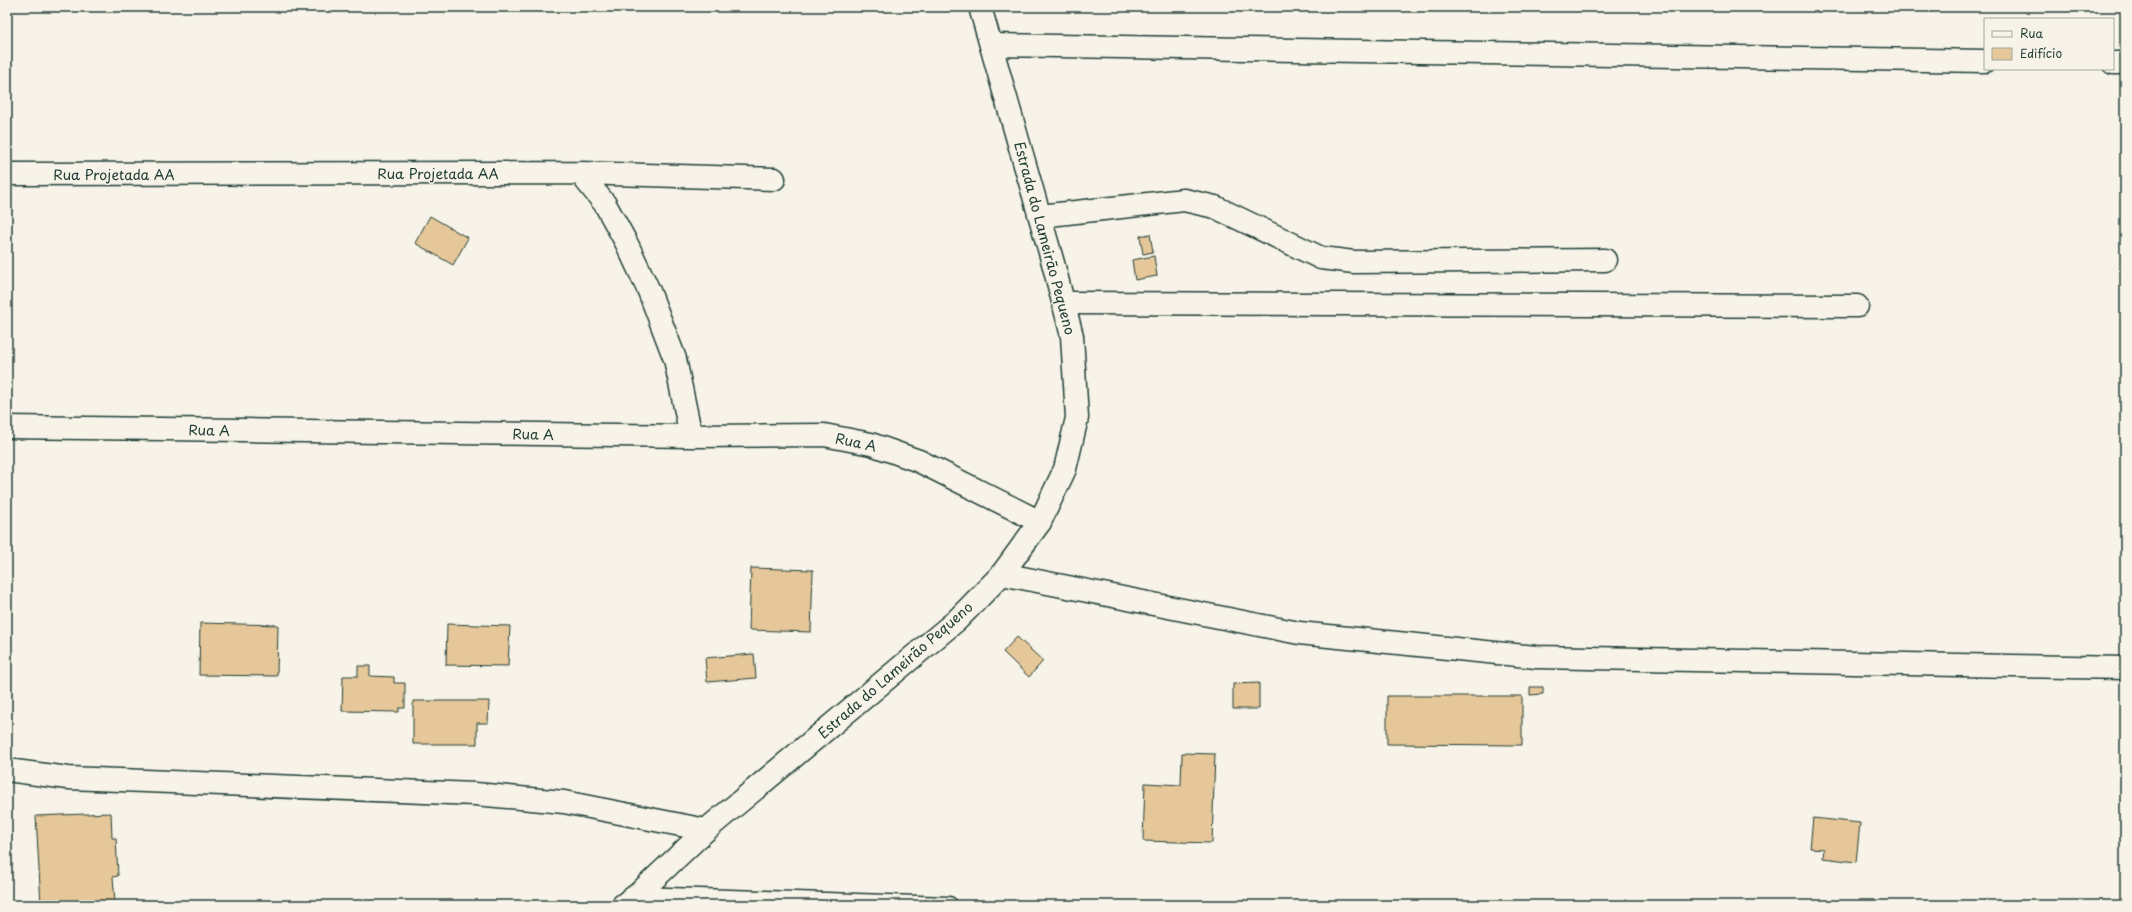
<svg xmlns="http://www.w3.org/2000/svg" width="2132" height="912" viewBox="0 0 2132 912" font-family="'Playpen Sans',sans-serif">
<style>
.building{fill:#e6c799;stroke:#1f3d34}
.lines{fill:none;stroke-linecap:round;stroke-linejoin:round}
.service-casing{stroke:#1f3d34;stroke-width:19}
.minor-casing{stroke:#1f3d34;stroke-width:25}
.tertiary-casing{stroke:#1f3d34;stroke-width:25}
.service{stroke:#f7f3e8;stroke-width:16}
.minor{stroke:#f7f3e8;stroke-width:22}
.tertiary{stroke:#f7f3e8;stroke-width:22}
.labels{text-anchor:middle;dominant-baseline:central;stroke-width:3;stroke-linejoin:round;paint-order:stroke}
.street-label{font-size:14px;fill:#1f3d34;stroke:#f7f3e8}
</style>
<rect width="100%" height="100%" fill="#f7f3e8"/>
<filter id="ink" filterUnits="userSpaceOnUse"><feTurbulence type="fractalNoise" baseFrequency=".025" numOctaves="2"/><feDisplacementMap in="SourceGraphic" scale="8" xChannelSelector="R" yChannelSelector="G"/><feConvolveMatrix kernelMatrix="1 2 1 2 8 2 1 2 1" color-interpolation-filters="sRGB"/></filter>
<g filter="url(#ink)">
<path class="building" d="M430 216 468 238 453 265 415 243Z
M1150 234 1153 252 1143 254 1140 236Z
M1154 256 1157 276 1135 280 1132 260Z
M751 568 813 570 811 632 749 630Z
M200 623 278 625 277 676 199 675Z
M447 624 510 626 508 666 446 665Z
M1017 637 1043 661 1029 677 1003 652Z
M754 654 756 678 707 682 705 658Z
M358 666H370V676L394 677V683H405V708H399V712L342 711 343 676H358Z
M1259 683V709H1233V684Z
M1530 687H1543V694L1530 695Z
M1387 696H1522V745L1387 744Z
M413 701H489L488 723H477V744H413Z
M1182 753 1215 754 1212 843 1143 841 1145 783 1181 785Z
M111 813 112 838H116L118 876 113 877 115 902 41 905 36 816Z
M1813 818 1860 823 1856 862 1823 858 1824 849 1810 848Z"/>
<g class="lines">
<defs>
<path id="service" d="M637 895 949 905"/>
<path id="minor" d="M991 45 1985 61
M2113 63H2125
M580 173 774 179
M7 174 580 173 605 204 626 242 649 291 675 359 691 436
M1040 216 1184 200 1215 207 1321 258 1354 262 1605 260
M1064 303 1857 306
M7 427 691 436 824 435 871 444 919 461 1040 522
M1002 574 1299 633 1536 657 2125 668
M7 770 68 778 475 794 564 802 706 830"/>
<path id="tertiary" d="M623 905 637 895 706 830 957 620 1002 574 1040 522 1065 469 1077 418 1072 336 1053 263 980 7"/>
</defs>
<use href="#service" class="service-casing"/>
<use href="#minor" class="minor-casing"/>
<use href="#tertiary" class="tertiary-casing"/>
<use href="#service" class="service"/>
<use href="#minor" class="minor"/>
<use href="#tertiary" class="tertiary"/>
</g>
</g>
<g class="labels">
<g class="street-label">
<text x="438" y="173">Rua Projetada AA</text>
<text x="114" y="174">Rua Projetada AA</text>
<text transform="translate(1045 238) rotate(75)">Estrada do Lameirão Pequeno</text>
<text transform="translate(209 430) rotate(1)">Rua A</text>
<text transform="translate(533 434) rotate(1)">Rua A</text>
<text transform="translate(856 442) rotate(12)">Rua A</text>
<text transform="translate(895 670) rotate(-41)">Estrada do Lameirão Pequeno</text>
</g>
</g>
<rect width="2132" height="912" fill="none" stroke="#f7f3e8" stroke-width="24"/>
<rect x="12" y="12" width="2108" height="888" fill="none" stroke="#1f3d34" stroke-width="1.5" filter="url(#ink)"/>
<rect x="1984" y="18" width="130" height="52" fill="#f7f3e8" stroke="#a1aaa0"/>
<rect x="1992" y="31" width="20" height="6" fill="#f7f3e8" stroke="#a1aaa0"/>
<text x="2020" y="38" font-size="12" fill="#1f3d34">Rua</text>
<rect x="1992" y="48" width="20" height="12" fill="#e6c799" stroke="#a1aaa0"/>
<text x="2020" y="58" font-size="12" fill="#1f3d34">Edifício</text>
</svg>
